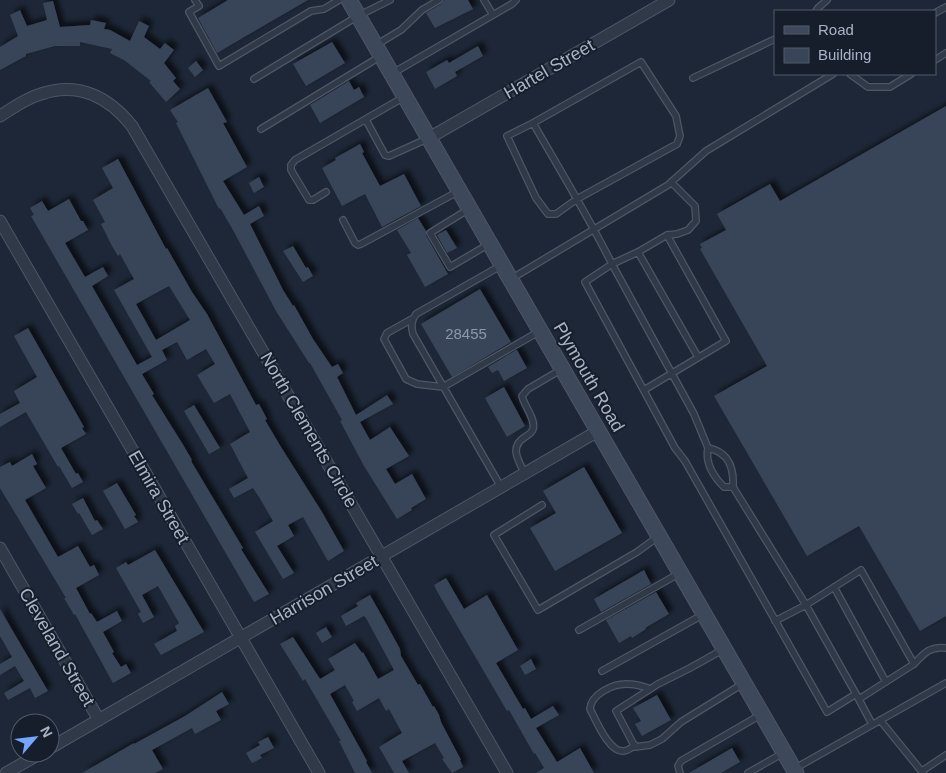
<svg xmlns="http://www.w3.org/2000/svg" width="946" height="773" viewBox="0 0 946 773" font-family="Arial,sans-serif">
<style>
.building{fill:#384558;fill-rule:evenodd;filter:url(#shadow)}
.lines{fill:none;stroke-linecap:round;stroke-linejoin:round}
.service-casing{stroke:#4d5666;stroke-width:8}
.minor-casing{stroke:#4d5666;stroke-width:13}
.secondary-casing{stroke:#4d5666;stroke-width:17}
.service{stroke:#303947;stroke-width:5.5}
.minor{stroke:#303947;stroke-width:11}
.secondary{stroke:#3e485b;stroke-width:15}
.labels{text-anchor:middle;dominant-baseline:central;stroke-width:4;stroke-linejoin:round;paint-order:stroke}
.number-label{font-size:15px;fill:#8d98aa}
.street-label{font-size:18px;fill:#a9b3c5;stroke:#161e2b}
</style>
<defs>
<filter id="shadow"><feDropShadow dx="4.5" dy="-4.5" stdDeviation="2.5" flood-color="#0009"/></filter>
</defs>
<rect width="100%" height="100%" fill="#1d2737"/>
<path class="building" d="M228 0H308L217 53 198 18Z
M444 0H468L473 9 435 28 426 13 441 4Z
M53 1 60 27 90 25 91 20 106 23 104 29 110 30 130 41 139 21 149 26 144 37 160 49 165 43 174 50 164 63 176 78 173 81 180 89 166 102 149 82 151 81 124 60 110 53 112 49 80 42V46H55L26 54V56L0 70V47L18 36 10 15 20 10 27 26 47 20 43 3Z
M332 42 345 63 306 86 293 64Z
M478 46 483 56 455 72 457 76 435 89 426 72 447 60 449 63Z
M196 61 203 70 195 77 188 68Z
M349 81 354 90 359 87 364 97 320 123 310 105Z
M208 88 227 122 223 123 247 167 223 181 244 215 259 206 264 216 250 224 283 290 293 306 294 305 313 339 332 367 338 364 343 373 337 377 356 415 387 395 393 404 360 422 370 440 390 427 409 456 386 469 395 484 412 474 426 499 411 508 412 510 397 519 364 466 340 421 342 420 310 363H309L276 311 233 230 220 208 219 209 176 123 178 122 170 110Z
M946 106V616L920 631 859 526 807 556 714 396 767 366 700 249 702 248 700 244 726 230 717 214 770 184 780 201Z
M360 144 364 152 362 153 380 186 404 174 421 206 382 227 365 194 342 206 322 168 336 160 335 158Z
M118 159 166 249 167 248 192 292 207 314 256 405 259 404 267 419 265 420 281 447 322 512 344 551 328 561 303 517 288 525 294 536 277 546 294 573 283 579 255 532 273 521 259 497 253 488 234 498 229 489 248 478 230 444 250 432 230 394 214 403 197 375 215 364 206 349 187 360 177 342 162 350 167 360 142 374 154 394 152 395 182 443 192 460 191 461 243 548 241 549 269 594 254 602 31 216 34 215 30 208 42 201 48 211 69 199 81 221H83L88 230 65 243 85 277 103 267 108 276 92 286 137 365 152 357 114 290 134 279 120 254 118 256 112 246 101 224 105 222 93 200 113 188 102 168ZM169 286 190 320 156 340 136 304Z
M259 177 264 187 254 193 249 183Z
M418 218 426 231V235L448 274 425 287 407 255 411 253 397 230Z
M446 230 457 248 447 253 437 235Z
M293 246 306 268 308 267 313 276 303 282 283 251Z
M480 289 511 342 452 377 421 324Z
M28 328 84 427 82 428 86 434 61 448 76 474 78 473 83 482 72 488 59 466 58 467 26 412 0 427V414L20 403 14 391 37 377 14 336Z
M516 350H517L527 368 504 381 498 370 492 373 488 367Z
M504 387 525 426 507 437 485 398Z
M194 405 220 448 209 454 184 411Z
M32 454 37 464 33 466 46 488 25 500 58 557 78 546 90 567 94 565 99 575 76 588 90 614 91 613 97 622 117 611 122 621 103 632 114 652 112 653 121 667 126 664 131 673 113 683 75 614 74 615 64 598H66L0 488V467L10 462 12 466Z
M584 467 622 533 555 571 530 528 556 513 543 491Z
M117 483 136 515 134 516 138 522 125 529 103 491Z
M83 498 95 521 97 520 103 529 92 535 79 513 78 514 72 504Z
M155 550 204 632 161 655 154 644 177 631 175 626 179 623 158 586 142 595 154 617 143 623 138 614 141 612 116 568 126 562 128 565Z
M644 570 651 584 601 612 594 599Z
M446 578 464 609 487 595 518 650 496 663 523 709 525 708 531 719 553 706 559 715 536 728 557 762 580 748 594 773H536L544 768 535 753 534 754 509 710 507 711 438 593 434 585Z
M656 592 669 614 645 628 646 629 632 638 631 636 619 643 606 620Z
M370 595 388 627 400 649 401 656 418 685 420 684 433 707 434 706 439 715 441 722 461 760H460L463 767 452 773 442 759 444 758 435 743 402 761 409 773H394L379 747 402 733 389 709 386 711 379 698 357 711 352 702 354 701 345 685 330 694 367 761 366 762 372 773H355L339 741H341L305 679 303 681 280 644 293 637 320 679 335 670 328 659 355 643 362 653 363 652 378 679 394 670 366 618 364 616 346 626 341 616 358 606 356 603Z
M0 609 48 691 35 698 30 688 8 700 4 693 24 681 15 666 0 675V664L12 657 0 636Z
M326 627 332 637 322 643 316 633Z
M531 659 536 669 525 675 520 666Z
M222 692 229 704 216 711 221 720 195 734 192 728 152 750 163 769 155 773H82L134 743V744L185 716Z
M657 695 671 720 642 736 635 724 641 721 633 708Z
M268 737 274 748 260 755 262 758 252 763 246 753 260 745 258 742Z
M732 748 740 762 721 773H689Z"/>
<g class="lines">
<defs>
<path id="service" d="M195 0 199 6 189 12 219 66 311 11 324 9 339 0
M484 0 493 15
M816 11 818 8 827 0
M935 13 946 7
M376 45 401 30 422 10 439 0
M935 60 946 53
M393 73 512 4 516 0
M850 74 868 87H890L911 74
M693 78 775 39
M254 79 358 16 390 0
M366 120 385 155 389 156 429 138
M533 123 507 136 536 198 548 214H556L577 199 677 144 680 136 676 116 641 62 533 123C560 170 588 216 612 264L585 282 675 448 685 461 827 712 856 694 872 724
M261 129 381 56
M671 182 695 206 696 221 688 230 677 234 667 235 638 252 612 264 694 414 708 448
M326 192 313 200H309L291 170V165L295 160 404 97
M469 209 430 233 450 267 489 244
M343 220 355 243 358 245 361 244 459 191
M638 252 698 357
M511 279 668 185 706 151 833 74
M412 319 387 333 384 339 406 379 417 384 443 387 540 331
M644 390 726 341 667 235
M525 474C518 460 509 447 525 437 528 435 532 433 533 429 536 419 524 406 522 396L528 389 562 369
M501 487 413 334C411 326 411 321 416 314L502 265
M733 487C734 468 729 452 708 448 705 463 713 476 724 487H733L806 605 856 694
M542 505 494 535 538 610 637 552 659 536
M834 587 886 682
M775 621 806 605 861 570 914 664 859 699
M579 630 680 573
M724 649 690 668 658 684 616 711 635 747 650 745 662 739 681 722 744 683
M914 664C924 653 930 646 946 648
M602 671 704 614
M880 720 923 773
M635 745C632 747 628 751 624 751 609 753 596 720 590 709 591 694 613 684 626 684 634 684 643 686 650 689
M794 769 946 683
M922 771 946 755
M680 773 678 766 681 761 762 714
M748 773 783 753"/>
<path id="minor" d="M0 116C13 108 26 98 41 94 78 81 109 97 132 126L507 773
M429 138 669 0
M0 221 319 773
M0 548 99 720
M50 748 598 431
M6 773 41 753"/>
<path id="secondary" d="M349 0 796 773"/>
</defs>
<use href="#service" class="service-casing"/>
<use href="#minor" class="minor-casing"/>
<use href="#secondary" class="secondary-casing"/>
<use href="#service" class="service"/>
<use href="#minor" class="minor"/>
<use href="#secondary" class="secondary"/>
</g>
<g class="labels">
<g class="number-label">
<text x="466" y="333">28455</text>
</g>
<g class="street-label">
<text transform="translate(549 69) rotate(-30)">Hartel Street</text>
<text transform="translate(589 377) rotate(60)">Plymouth Road</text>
<text transform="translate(309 430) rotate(60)">North Clements Circle</text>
<text transform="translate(159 497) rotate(60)">Elmira Street</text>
<text transform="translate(324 590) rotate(-30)">Harrison Street</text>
<text transform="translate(57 647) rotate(60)">Cleveland Street</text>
</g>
</g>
<rect x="774" y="10" width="162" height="65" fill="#161e2b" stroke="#515a69"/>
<rect x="784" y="26" width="25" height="8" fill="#3e485b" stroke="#515a69"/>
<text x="818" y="35" font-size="15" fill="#a9b3c5">Road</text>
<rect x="784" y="48" width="25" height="15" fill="#384558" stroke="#515a69"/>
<text x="818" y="60" font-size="15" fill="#a9b3c5">Building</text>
<g transform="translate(35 738) rotate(62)"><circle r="24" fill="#161e2b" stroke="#515a69"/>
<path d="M0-4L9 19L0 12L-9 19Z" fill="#74a6ff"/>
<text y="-8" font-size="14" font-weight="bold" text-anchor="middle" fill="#a9b3c5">N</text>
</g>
</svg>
